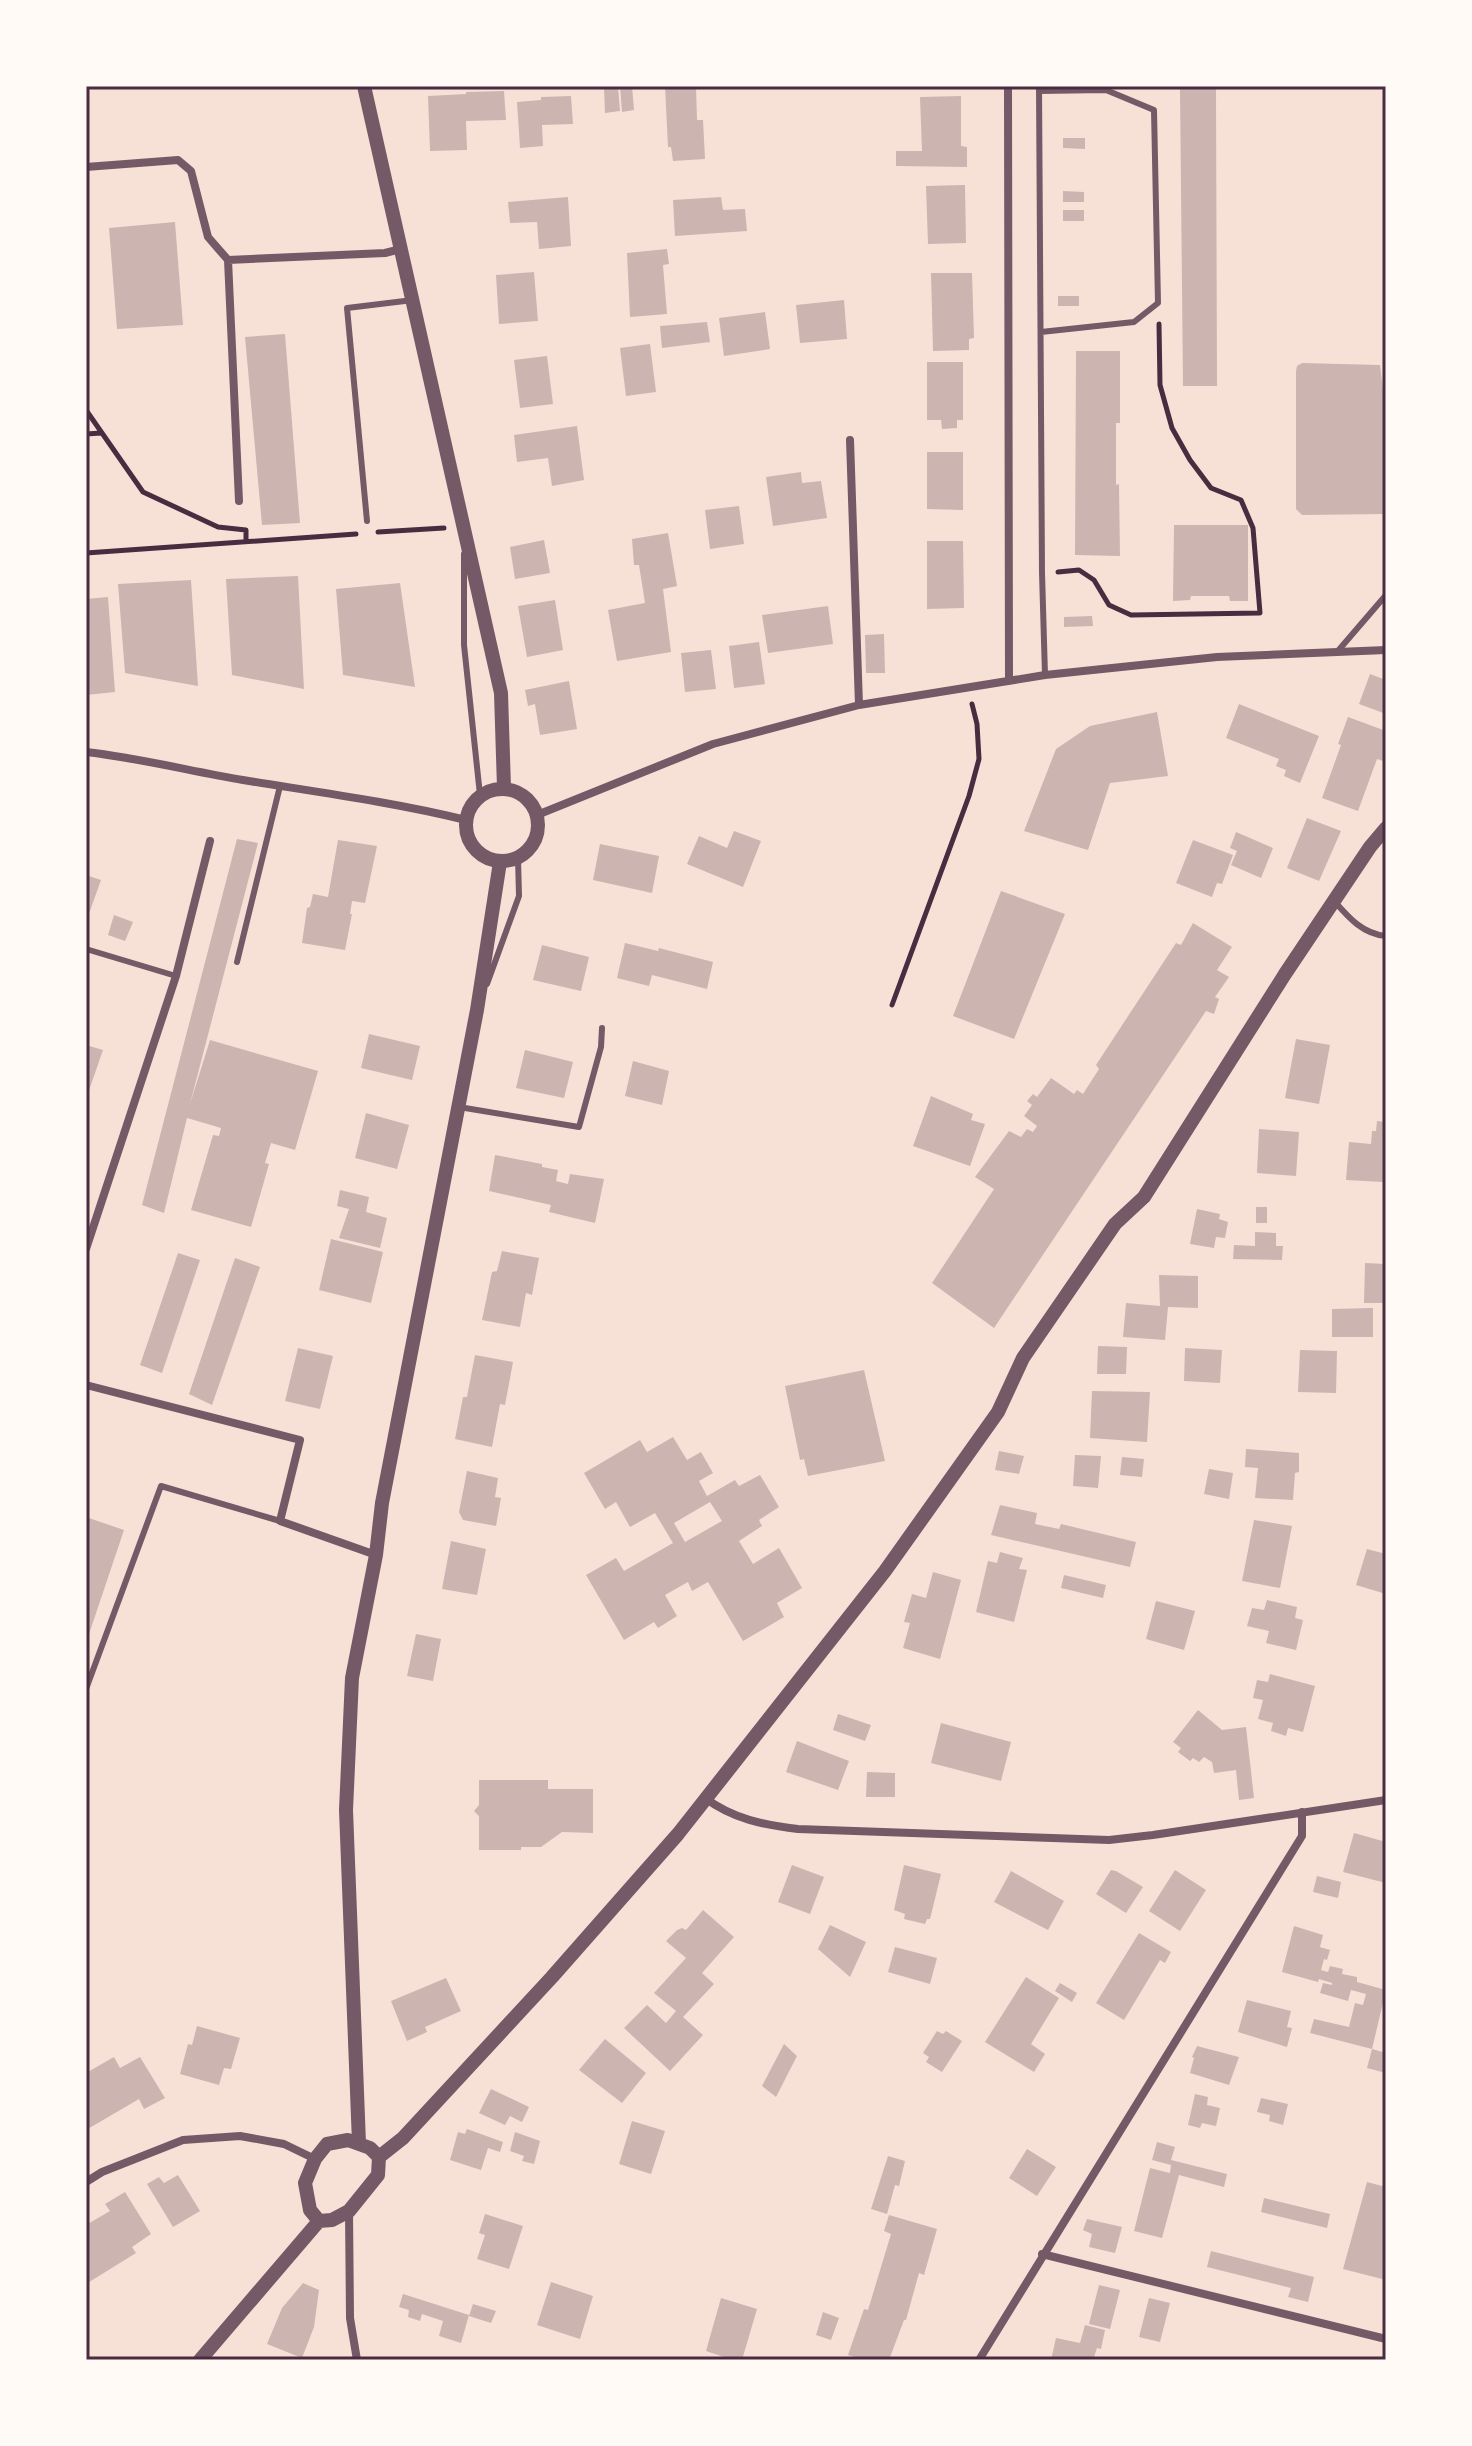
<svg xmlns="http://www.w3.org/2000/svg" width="1472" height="2446" viewBox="0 0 1472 2446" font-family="Quicksand,sans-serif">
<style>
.building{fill:#ccb4b1;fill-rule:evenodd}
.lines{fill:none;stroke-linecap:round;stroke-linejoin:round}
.path{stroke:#4a2c40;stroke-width:5}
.service{stroke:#755966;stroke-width:6}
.minor{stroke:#755966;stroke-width:8}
.tertiary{stroke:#755966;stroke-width:14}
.neatline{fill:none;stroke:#4a2c40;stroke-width:3}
</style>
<rect width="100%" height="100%" fill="#f7e1d7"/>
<path class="building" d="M620 86H632L634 110 622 112Z
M665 86H696L697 120H703L705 159 673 161 671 147H668Z
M618 87 620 111 605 113 604 88Z
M1180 89H1216L1217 386H1183Z
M504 91 506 120 466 121 467 150 430 151 428 96 466 94V92Z
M571 96 573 124 542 125 543 146 520 148 517 102 541 100V97Z
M961 96V146L967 147V167L896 166V151H922L920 97Z
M1063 138H1085V149L1063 148Z
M965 185 966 243 928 244 926 186Z
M1063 191 1084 192V202H1063Z
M568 197 571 246 539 249 537 222 510 223 508 202Z
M721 197 723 210 745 209 747 231 675 236 673 200Z
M1063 210H1084V221H1063Z
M175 222 183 325 117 329 109 228Z
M667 249 669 264 663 265 667 314 630 317 627 253Z
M534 272 538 321 499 324 496 275Z
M931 273H972L974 338 969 339V350L933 351Z
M1058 296H1079V306H1058Z
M844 300 847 339 800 343 796 305Z
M765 312 770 349 724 356 719 318Z
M707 322 710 342 662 348 660 326Z
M285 334 300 523 262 525 245 337Z
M650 344 656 392 626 396 620 348Z
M1076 351H1120V423H1116V485L1119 484 1120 556 1075 555Z
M547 356 553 404 520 408 514 360Z
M927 362H963V420H957V428L942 429 941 420H927Z
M1302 363 1380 365 1386 415V514L1302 515 1296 509V371L1297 366Z
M577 426 584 480 552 486 548 458 517 462 514 435Z
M927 452H963V510L927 509Z
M801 472 802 483 821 481 827 518 773 526 766 477Z
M739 506 744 544 710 549 705 510Z
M1174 525H1248V601H1230L1229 596H1191L1190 600 1173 601Z
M668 533 677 586 663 589 671 652 617 661 608 610 645 603 639 565H634L632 539Z
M544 540 550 573 515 579 510 547Z
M927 541H963L964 608 927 609Z
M298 576 304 689 232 675 226 579Z
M191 580 198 686 125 673 118 584Z
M400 583 415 687 343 675 336 589Z
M108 597 115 692 86 695V599Z
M555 600 563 650 527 657 518 606Z
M828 606 833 644 768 653 762 615Z
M1092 616 1093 626 1064 627V617Z
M884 634 885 673H866L865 635Z
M759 642 765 684 734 688 729 646Z
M711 650 716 689 685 692 681 653Z
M1370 674 1386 680V714L1359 704Z
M569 681 577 729 540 735 535 704 528 706 525 690Z
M1239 704 1319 736 1300 783 1284 776 1286 770 1276 766 1279 759 1226 738Z
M1157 712 1168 776 1110 783 1088 850 1024 831 1056 749 1090 726Z
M1348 717 1386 731V762L1377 759 1358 811 1322 798 1341 745 1338 744Z
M1307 818 1341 831 1319 881 1287 868Z
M734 831 761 841 743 887 687 864 699 836 727 848Z
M1236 832 1273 848 1261 878 1231 865 1237 851 1230 848Z
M237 839 258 843 190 1104 210 1040 318 1071 295 1150 271 1143 265 1163 269 1164 251 1227 191 1210 213 1135 219 1136 221 1128 187 1118 164 1213 142 1205Z
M338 840 377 846 365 903 352 901 350 914H352L345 950 302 943 307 908 310 907 313 894 328 897Z
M1193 840 1233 855 1222 884 1217 883 1212 897 1176 883Z
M600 844 659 856 652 893 593 880Z
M86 875 101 880 86 922Z
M1001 891 1065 914 1014 1039 953 1016Z
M114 915 133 922 125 941 108 935Z
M1193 923 1232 947 1217 970 1229 977 1215 997 1219 999 1214 1014 1206 1011 994 1328 932 1283 994 1189 975 1177 1009 1131 1021 1137 1027 1129 1033 1132 1037 1126 1024 1116 1032 1105 1027 1101 1033 1094 1037 1097 1051 1078 1074 1094 1077 1090 1083 1094 1099 1069 1096 1065 1176 943 1181 945Z
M625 943 658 951 659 948 713 962 707 989 652 975 649 986 617 978Z
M542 945 589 957 581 991 533 980Z
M369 1034 420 1046 412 1080 361 1068Z
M1296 1039 1330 1045 1319 1104 1285 1098Z
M86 1045 103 1050 86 1099Z
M525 1050 573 1062 564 1098 516 1088Z
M633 1061 669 1071 662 1105 625 1096Z
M931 1096 973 1114 971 1120 985 1124 970 1166 913 1146Z
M366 1113 409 1125 397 1169 355 1158Z
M1377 1121 1386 1122 1383 1182 1346 1180 1349 1142 1371 1144 1372 1131H1376Z
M1259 1129 1299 1132 1296 1176 1257 1173Z
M495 1155 542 1164V1167L558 1170 556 1181 568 1184 570 1174 604 1179 595 1223 549 1212 551 1205 489 1191Z
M340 1190 369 1197 366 1212 387 1218 380 1248 339 1238 349 1209 337 1206Z
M1256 1207H1267V1223H1256Z
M1197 1209 1220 1214 1219 1219 1228 1222 1225 1238 1216 1237 1214 1248 1190 1244Z
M1255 1232 1276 1233V1246H1283L1282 1260 1233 1259 1234 1245 1255 1246Z
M331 1239 383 1252 371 1303 319 1290Z
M502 1251 539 1258 532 1295 526 1293 520 1327 482 1320 492 1272 497 1271Z
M178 1253 200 1260 162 1373 140 1365Z
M235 1258 260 1267 212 1405 189 1394Z
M1365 1263 1386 1264V1303H1364Z
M1159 1275 1198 1276V1308L1168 1307 1165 1340 1123 1337 1126 1303 1160 1306Z
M1373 1308V1337H1332V1309Z
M1098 1346 1127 1347 1126 1374H1097Z
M298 1348 333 1356 320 1409 285 1401Z
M1185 1348 1222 1350 1220 1383 1184 1381Z
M1300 1350 1337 1351 1336 1393 1298 1392Z
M475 1355 513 1362 505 1405 500 1404 492 1447 455 1439 463 1397H467Z
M864 1370 885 1461 808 1476 804 1459 800 1460 785 1386Z
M1092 1391 1150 1392 1147 1442 1090 1438Z
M673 1437 687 1460 701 1452 713 1473 699 1481 707 1496 735 1480 739 1486 760 1475 779 1507 759 1520 762 1526 739 1541 753 1564 779 1548 802 1588 777 1603 784 1617 743 1641 708 1582 692 1591 688 1582 665 1595 677 1616 658 1628 654 1622 624 1640 586 1575 616 1558 624 1571 673 1543 655 1513 630 1527 616 1502 605 1509 584 1473 640 1440 647 1452ZM710 1502 722 1521 685 1542 674 1523Z
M1246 1449 1299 1453V1472L1295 1473 1293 1500 1255 1498 1258 1468 1245 1467Z
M999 1451 1024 1456 1019 1474 995 1470Z
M1075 1455 1101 1456 1098 1488 1073 1486Z
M1122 1457 1144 1459 1142 1477 1120 1475Z
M1209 1469 1233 1473 1229 1499 1204 1494Z
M467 1471 498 1478 495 1497 501 1498 496 1526 463 1520 459 1512Z
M1000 1505 1037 1513 1035 1524 1059 1529 1061 1524 1136 1542 1130 1567 991 1535Z
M86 1517 124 1530 87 1640H86Z
M1254 1520 1292 1526 1280 1588 1242 1581Z
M451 1541 486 1549 477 1595 442 1589Z
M1367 1549 1386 1554V1594L1356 1585Z
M1000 1552 1023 1558 1019 1569 1027 1570 1014 1622 976 1612 988 1561 997 1563Z
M933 1572 961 1580 940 1659 903 1648 910 1623 904 1622 912 1594 926 1598Z
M1064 1575 1106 1585 1103 1598 1061 1588Z
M1267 1600 1297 1607 1295 1618 1303 1620 1296 1650 1266 1643 1269 1631 1247 1626 1252 1608 1264 1610Z
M1156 1601 1195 1611 1184 1650 1146 1639Z
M416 1634 441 1639 433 1681 407 1676Z
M1270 1674 1315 1686 1303 1732 1288 1728 1286 1736 1271 1731 1273 1723 1258 1719 1263 1700 1253 1698 1257 1680 1268 1682Z
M1198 1710 1222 1730 1246 1727 1254 1798 1239 1800 1236 1770 1214 1773 1212 1762 1204 1757 1199 1762 1193 1758 1190 1761 1178 1752 1181 1748 1173 1742Z
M838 1714 871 1725 865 1741 833 1730Z
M941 1723 1011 1742 1001 1781 931 1763Z
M797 1741 849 1761 838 1790 786 1772Z
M867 1772 895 1773V1797H866Z
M479 1780H548V1789H593V1833L562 1832 541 1847H521V1850H479V1816L474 1811 479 1805Z
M1354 1833 1386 1842V1883L1343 1872Z
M792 1865 824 1877 810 1914 778 1902Z
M904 1865 941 1874 930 1919H927L925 1924 904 1919 905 1914 894 1910Z
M1111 1870 1116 1871 1143 1887 1126 1913 1096 1894Z
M1175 1870 1206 1890 1180 1931 1149 1911Z
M1011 1871 1064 1901 1048 1930 994 1902Z
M1317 1876 1341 1882 1338 1898 1313 1892Z
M703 1910 734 1937 702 1973 714 1984 683 2017 703 2035 670 2071 624 2028 647 2005 666 2023 676 2011 654 1993 686 1958 666 1941 677 1930 682 1928 686 1930Z
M830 1925 866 1942 850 1977 818 1949Z
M1294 1926 1323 1935 1320 1947 1330 1950 1327 1960 1324 1959 1321 1970 1328 1972 1330 1966 1343 1969 1342 1974 1357 1977V1982L1386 1990 1372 2049 1386 2053V2073L1367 2068 1372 2049 1310 2033 1314 2019 1349 2027 1355 2003 1363 2005 1366 1994 1351 1990 1348 2001 1320 1993 1323 1983 1332 1985V1983L1319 1979 1318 1982 1282 1972Z
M1139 1933 1171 1952 1165 1963 1160 1960 1124 2020 1096 2003Z
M895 1947 937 1958 930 1984 888 1972Z
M1026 1977 1059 1998 1031 2044 1045 2054 1034 2072 985 2042Z
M446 1978 461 2011 425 2027 427 2032 407 2041 391 2001Z
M1060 1983 1077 1993 1072 2002 1055 1991Z
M1247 2000 1291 2011 1287 2027 1292 2028 1287 2047 1238 2032Z
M197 2026 240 2038 231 2069 224 2068 219 2085 180 2074 188 2044 192 2045Z
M937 2031 943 2034 946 2031 962 2041 942 2072 926 2062 929 2057 923 2053Z
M605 2039 646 2073 622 2103 579 2070Z
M784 2044 797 2056 776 2097 762 2086Z
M1197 2046 1239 2057 1229 2085 1190 2073 1194 2058 1192 2057Z
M114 2057 120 2068 140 2057 165 2098 144 2109 139 2099 86 2130V2073Z
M491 2089 529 2107 522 2122 510 2116 505 2125 479 2113Z
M1195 2094 1208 2097 1207 2105 1220 2108 1216 2126 1202 2123 1200 2128 1188 2125Z
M1261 2098 1288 2104 1283 2125 1269 2121 1270 2115 1257 2112Z
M632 2121 665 2131 651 2174 619 2164Z
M467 2129 503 2142 500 2152 488 2148 481 2170 450 2160 458 2132 465 2134Z
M515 2132 540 2141 534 2164 522 2161 524 2156 510 2151Z
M1157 2142 1175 2147 1171 2160 1227 2174 1224 2187 1179 2175 1162 2238 1134 2231 1150 2168 1170 2173 1171 2165 1152 2160Z
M1027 2149 1056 2167 1037 2196 1009 2178Z
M888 2156 905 2161 899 2186 895 2185 887 2214 871 2209Z
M178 2175 200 2211 173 2227 147 2184 159 2177 164 2183Z
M1367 2182 1386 2187V2280L1343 2269Z
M125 2192 151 2234 132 2247 136 2253 86 2284V2225L110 2211 105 2204Z
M1264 2198 1330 2214 1327 2228 1261 2212Z
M485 2214 523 2226 509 2269 477 2259 485 2235 479 2233Z
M889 2215 937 2229 924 2275 919 2273 906 2320H904L889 2360H866L848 2355 864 2309 868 2310 891 2234 884 2231Z
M1087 2219 1122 2227 1115 2253 1089 2247 1092 2234 1083 2230Z
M1211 2251 1314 2277 1308 2302 1288 2297 1291 2288 1207 2267Z
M551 2282 593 2296 580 2339 537 2325Z
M303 2283 319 2290 314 2327 302 2358 267 2344 282 2308Z
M1099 2285 1120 2290 1110 2329 1089 2324Z
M403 2294 469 2315 461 2343 439 2336 443 2321 422 2314 420 2321 408 2317 409 2310 399 2307Z
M721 2298 757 2309 742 2360H733L706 2351Z
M1149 2298 1170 2303 1160 2342 1139 2337Z
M473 2304 496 2311 491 2323 469 2316Z
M823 2312 839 2318 831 2340 816 2335Z
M1085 2325 1105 2330 1101 2349 1097 2348 1093 2360H1051L1056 2338 1080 2343Z"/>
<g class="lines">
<path class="path" d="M86 410 143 492 218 527 246 530V541
M86 434 101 433
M378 532 444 528
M86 553 356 534
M1058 572 1079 570 1094 580 1109 605 1131 615 1260 613 1253 528 1241 500 1211 488 1190 460 1172 428 1160 385 1159 324
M892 1005 969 796 979 759 977 724 972 704"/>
<path class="service" d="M1039 86 1042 573 1045 675
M1039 91 1106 90 1154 110 1158 303 1134 322 1041 332
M367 521 347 308 413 300
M464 554V645L480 795
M1337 652 1386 595
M1335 902C1349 918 1363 934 1386 936
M86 949 176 976
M237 962 280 786
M487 984 519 896 518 858
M459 1107 579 1127 601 1047 602 1028
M86 1689 161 1486 280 1521"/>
<path class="minor" d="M1008 86 1009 681
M86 167 178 160 191 171 208 237 228 260 385 253 401 249
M228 260 239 501
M850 440 859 705
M86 752C139 758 190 771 243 780 317 792 392 802 466 820
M537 815 713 744 859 705 1045 675 1217 657 1386 650
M86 1249 176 976 210 841
M86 1385 300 1440 280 1521 376 1555
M705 1798C733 1819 764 1825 798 1829L1109 1840 1153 1835 1386 1800
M86 2182 102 2172 183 2140 240 2136 284 2144 315 2159
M349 2211 350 2318 357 2360
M1042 2254 1386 2339
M979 2360 1302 1836V1812"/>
<path class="tertiary" d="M364 86 501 693 504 788
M466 825a36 36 0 1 1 72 0a36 36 0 1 1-72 0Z
M348 2140 370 2148 379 2157 378 2175 349 2211 332 2220 319 2221 310 2210 305 2183 315 2159 327 2144Z
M359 2143 346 1810 352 1678 376 1555 382 1503 477 1010 500 862
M379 2157 403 2138 552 1977 678 1834 885 1571 998 1412 1023 1358 1115 1224 1144 1197 1285 974 1370 847 1386 828
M200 2360 319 2221"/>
</g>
<rect width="1472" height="2446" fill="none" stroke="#fffaf5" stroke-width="176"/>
<rect x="88" y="88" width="1296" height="2270" class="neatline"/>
</svg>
